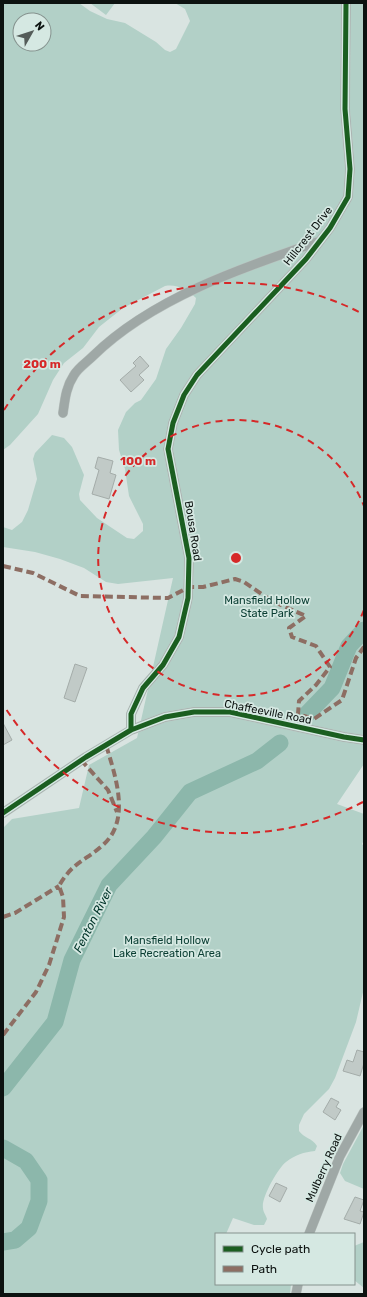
<svg xmlns="http://www.w3.org/2000/svg" width="367" height="1297" viewBox="0 0 367 1297" font-family="Rubik,sans-serif">
<style>
.green{fill:#b2d0c7;fill-rule:evenodd}
.lines{fill:none;stroke-linecap:round;stroke-linejoin:round}
.river{stroke:#8cb7ab;stroke-width:17}
.building{fill:#c1cac7;stroke:#a4aca9}
.minor-casing{stroke:#b9c2bf;stroke-width:10}
.minor{stroke:#9fa8a6;stroke-width:9}
.quiet{stroke:#8d6e63;stroke-width:4;stroke-dasharray:8 4;stroke-linecap:butt}
.cycleway-casing{stroke:#d5e8e2;stroke-width:8}
.cycleway{stroke:#1b5e20;stroke-width:5}
.ring{fill:none;stroke:#d62828;stroke-width:2;stroke-dasharray:7 5}
.labels{text-anchor:middle;dominant-baseline:central;stroke-width:3.5;stroke-linejoin:round;paint-order:stroke}
.street-label{font-size:11px;fill:#0c1210;stroke:#d5e8e2}
.park-label{font-size:11px;fill:#093d32;stroke:#d5e8e2}
.water-label{font-size:12px;font-style:italic;fill:#003429;stroke:#d5e8e2}
.centre{fill:#d62828;stroke:#d5e8e2;stroke-width:2}
.ring-label{font-size:12px;text-anchor:middle;font-weight:bold;fill:#d62828;stroke:#d5e8e2;stroke-width:3.5;stroke-linejoin:round;paint-order:stroke}
</style>
<rect width="100%" height="100%" fill="#d9e4e1"/>
<path class="green" d="M3 3H79L90 11 107 19 125 23 156 42 165 50 170 52 176 49 190 21 185 9 175 3H364V764L337 804 364 814V840L362 844 364 846V988L356 1022 335 1078 329 1089 304 1114 299 1125V1131C304 1138 312 1138 317 1146L315 1151C304 1152 295 1155 286 1162 278 1168 261 1198 263 1208 263 1212 266 1215 267 1219L264 1225H254L233 1218 226 1234H216V1284H291L290 1294H3V828L12 819 79 808 89 765 137 738 173 578 118 584 106 582 84 568 60 559 35 552 3 547V527L12 530 22 522 28 510 37 479 33 459 35 453 52 435 64 438 72 447 84 475 79 494 80 500 97 518 127 538 134 539 143 531V524L129 496 125 469 119 450 118 430 126 412 135 403 141 400 156 379 166 349 181 328 195 304 196 298C187 290 178 284 165 286L123 308 99 327 83 348 64 363 53 380 38 414 10 445 3 450ZM20 20H44V44H20Z
M90 3H115L106 15Z
M364 1125V1189L345 1181 340 1173 343 1164Z
M364 1242V1288L354 1280V1246Z"/>
<g class="lines">
<path class="river" d="M307 714 332 688 349 646 364 630
M3 1088 55 1022 72 960 109 885 154 837 190 792 257 761 280 743
M3 1148 26 1161 39 1180V1201L29 1228 15 1240 3 1242"/>
</g>
<path class="building" d="M140 356 149 366 139 375 144 380 131 392 120 380 136 366 133 363Z
M98 457 113 461 110 473 116 475 109 499 92 494 99 470 95 468Z
M75 664 87 668 75 702 64 698Z
M3 723 12 740 3 745Z
M357 1050 364 1052V1063L360 1076 343 1071 347 1060 353 1062Z
M331 1098 339 1102 336 1107 341 1110 335 1120 323 1112Z
M276 1183 287 1188 280 1202 269 1196Z
M355 1197 364 1200 360 1211 364 1212 360 1224 344 1219Z"/>
<g class="lines">
<defs>
<path id="minor" d="M63 413C65 399 66 387 74 375 78 368 87 362 93 356 152 298 244 267 320 241
M131 730V714L143 688 163 665 179 637 188 598 189 558 168 449 173 423 184 395 197 375 306 259 330 228 348 197 350 169 345 109 346 3
M3 813 86 757 131 730 165 717 194 712H230L344 737 364 740
M309 1234 340 1156 364 1112
M296 1294 298 1284"/>
</defs>
<use href="#minor" class="minor-casing"/>
<use href="#minor" class="minor"/>
<path class="quiet" d="M3 566 33 573 80 596 168 598 189 587H203L235 579 244 582 272 601 306 616 289 628 292 637 316 646 330 667 316 685 299 701 298 714 314 719 342 700 356 658 364 647
M81 760 108 790 117 812
M3 917 15 913 59 886
M3 1035 36 992 49 965 64 917 63 897 59 886C73 861 86 861 104 844 131 819 115 775 106 745"/>
<defs>
<path id="cycleway" d="M131 730V714L143 688 163 665 179 637 188 598 189 558 168 449 173 423 184 395 197 375 306 259 330 228 348 197 350 169 345 109 346 3
M3 813 86 757 131 730 165 717 194 712H230L344 737 364 740"/>
</defs>
<use href="#cycleway" class="cycleway-casing"/>
<use href="#cycleway" class="cycleway"/>
</g>
<g class="ring">
<path d="M364 610A138 138 0 1 1 364 506"/>
<path d="M363 802A275 275 0 0 1 4 706M4 410A275 275 0 0 1 363 314"/>
</g>
<g class="labels">
<g class="street-label">
<text transform="translate(308 236) rotate(-52)">Hillcrest Drive</text>
<text transform="translate(193 531) rotate(81)">Bousa Road</text>
<text transform="translate(268 712) rotate(11)">Chaffeeville Road</text>
<text transform="translate(324 1168) rotate(-66)">Mulberry Road</text>
</g>
<g class="park-label">
<text x="267" y="600">Mansfield Hollow<tspan x="267" dy="13">State Park</tspan></text>
<text x="167" y="940">Mansfield Hollow<tspan x="167" dy="13">Lake Recreation Area</tspan></text>
</g>
<g class="water-label">
<text transform="translate(93 920) rotate(-63)">Fenton River</text>
</g>
</g>
<circle cx="236" cy="558" r="6" class="centre"/>
<g class="ring-label">
<text x="42" y="368">200 m</text>
<text x="138" y="465">100 m</text>
</g>
<rect width="367" height="1297" fill="none" stroke="#0c1210" stroke-width="8"/>
<rect x="215" y="1233" width="140" height="52" fill="#d5e8e2" stroke="#85928e"/>
<rect x="223" y="1246" width="20" height="6" fill="#1b5e20" stroke="#85928e"/>
<text x="251" y="1253" font-size="12" fill="#0c1210">Cycle path</text>
<rect x="223" y="1266" width="20" height="6" fill="#8d6e63" stroke="#85928e"/>
<text x="251" y="1273" font-size="12" fill="#0c1210">Path</text>
<g transform="translate(32 32) rotate(51)"><circle r="19" fill="#d5e8e2" stroke="#85928e"/>
<path d="M0-3L7 15L0 10L-7 15Z" fill="#545c59"/>
<text y="-6" font-size="11" font-weight="bold" text-anchor="middle" fill="#0c1210">N</text>
</g>
</svg>
